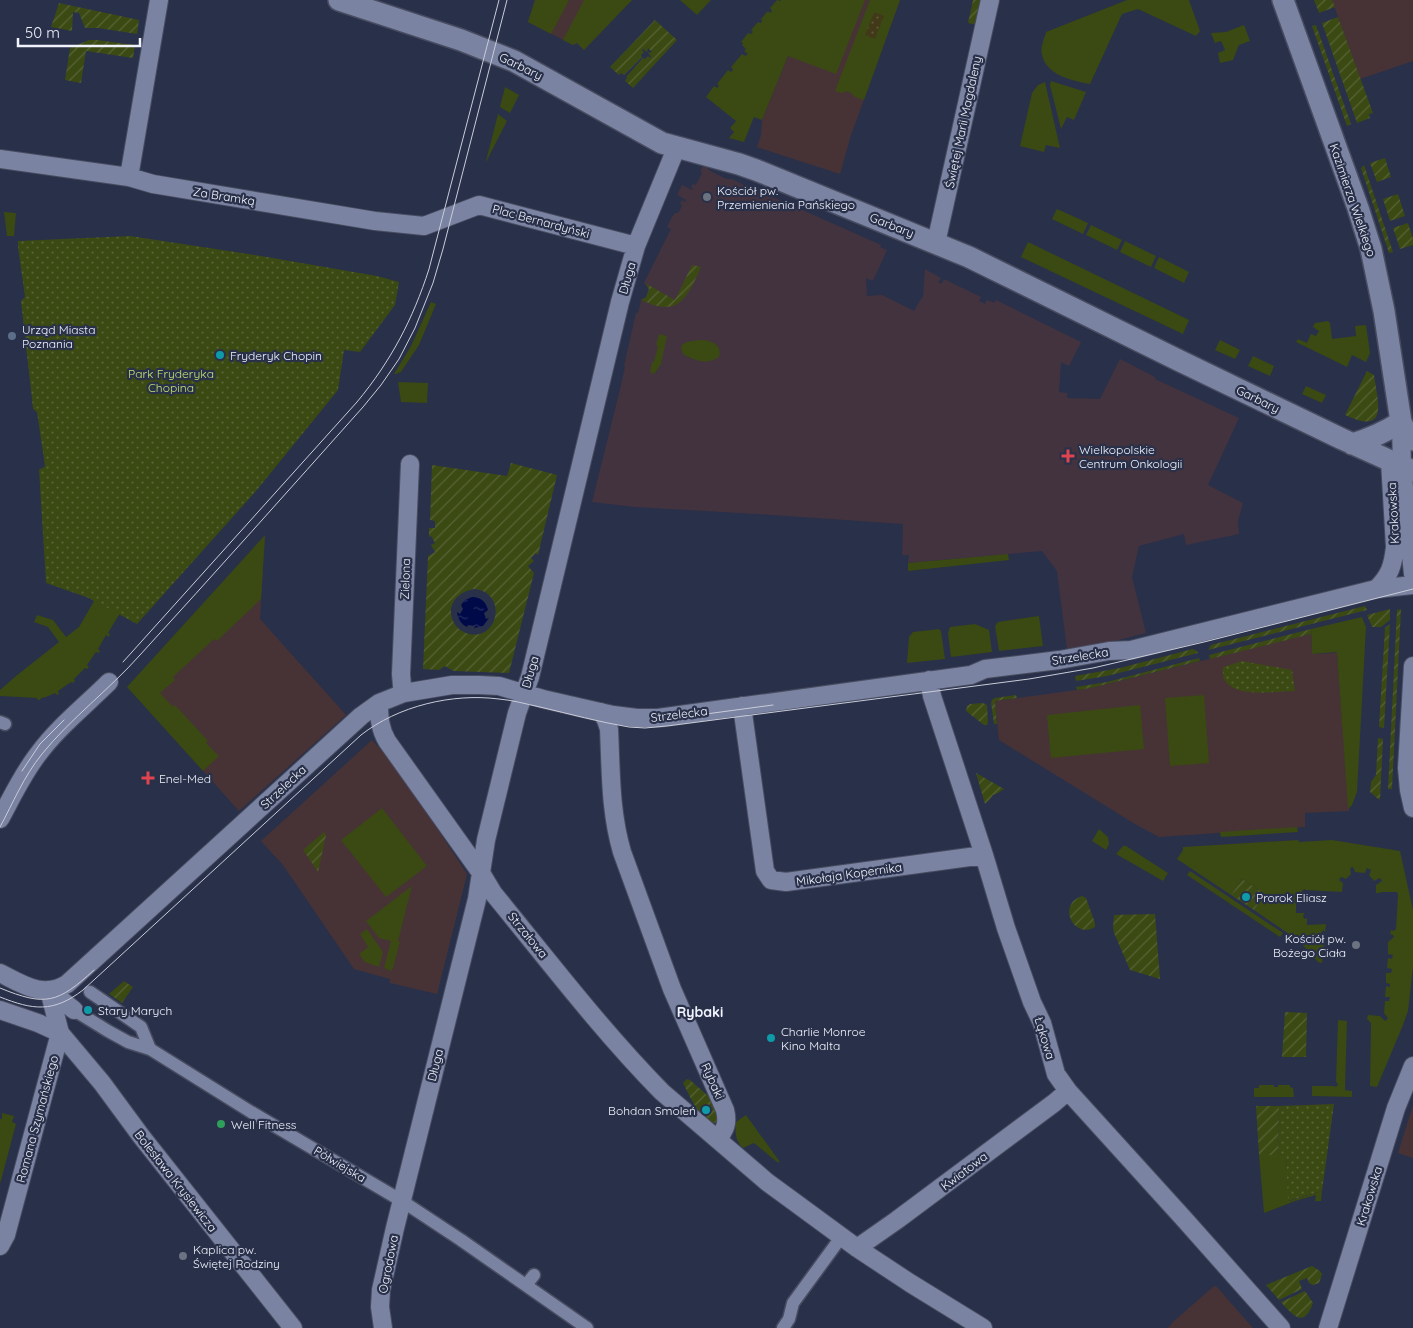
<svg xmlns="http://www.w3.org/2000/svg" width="1413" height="1328" viewBox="0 0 1413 1328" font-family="Quicksand,sans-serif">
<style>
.education{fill:#473336}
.medical{fill:#43333f}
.grass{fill:#3b4913}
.sand{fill:url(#sand-dots)}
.park{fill:url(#park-dots)}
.garden{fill:url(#garden-furrows);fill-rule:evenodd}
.water{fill:url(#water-ripples)}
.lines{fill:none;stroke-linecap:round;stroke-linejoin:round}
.pedestrian-casing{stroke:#474c60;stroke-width:15}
.minor-casing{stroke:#474c60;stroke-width:20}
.tertiary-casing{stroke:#474c60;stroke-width:24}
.pedestrian{stroke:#7a83a1;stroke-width:12}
.minor{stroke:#7a83a1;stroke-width:18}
.tertiary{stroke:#7a83a1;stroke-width:21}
.tram{stroke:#c9cdda;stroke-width:1}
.worship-dot{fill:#6b7280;stroke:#293049;stroke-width:2}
.service-dot{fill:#5c6f8a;stroke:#293049;stroke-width:2}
.culture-dot{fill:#0f9aa8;stroke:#293049;stroke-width:2}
.health-dot{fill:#e0444e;stroke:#293049;stroke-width:2}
.leisure-dot{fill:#2e9e5b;stroke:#293049;stroke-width:2}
.labels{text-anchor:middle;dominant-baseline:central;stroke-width:4.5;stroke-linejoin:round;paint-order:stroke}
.street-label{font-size:12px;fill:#f0f3fd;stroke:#293049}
.poi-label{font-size:12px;fill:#f0f3fd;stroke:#293049;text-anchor:start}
.park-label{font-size:12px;fill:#c1e171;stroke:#293049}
.neighbourhood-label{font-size:14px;font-weight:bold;fill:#f0f3fd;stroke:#293049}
</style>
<defs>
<pattern id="sand-dots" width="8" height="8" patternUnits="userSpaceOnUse" patternTransform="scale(1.25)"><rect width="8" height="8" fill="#413918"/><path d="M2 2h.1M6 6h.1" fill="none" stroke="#5d563a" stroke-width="1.8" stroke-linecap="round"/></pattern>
<pattern id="park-dots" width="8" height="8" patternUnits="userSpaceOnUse" patternTransform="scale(1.25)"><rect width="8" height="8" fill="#3b4913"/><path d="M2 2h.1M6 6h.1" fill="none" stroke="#586436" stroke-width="1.8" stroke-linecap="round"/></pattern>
<pattern id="garden-furrows" width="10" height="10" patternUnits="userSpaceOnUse" patternTransform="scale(1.25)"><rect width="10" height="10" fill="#3b4913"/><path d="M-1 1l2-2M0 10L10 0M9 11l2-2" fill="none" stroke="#586436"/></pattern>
<pattern id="water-ripples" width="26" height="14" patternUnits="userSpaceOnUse" patternTransform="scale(1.25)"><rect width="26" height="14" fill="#000a48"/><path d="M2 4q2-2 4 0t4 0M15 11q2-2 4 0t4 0" fill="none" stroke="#262e63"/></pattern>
</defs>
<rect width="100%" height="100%" fill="#293049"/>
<path class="education" d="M535 0H632L584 50 577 43 573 45 528 22Z
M811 0H900L851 135 840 174 757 147 761 135 762 120Z
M1332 0H1413V61L1360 79Z
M265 535 260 619 346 715 239 811 137 697Z
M1311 634 1312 654 1335 653 1337 651 1349 811 1305 813V827L1159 837 1135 824 999 740 995 701 1091 688Z
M372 740 396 766 467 874 437 994 390 983V979L354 969 283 865 261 841Z
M1413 1105V1158L1398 1153Z
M1216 1286 1253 1328H1168L1174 1321 1213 1287Z"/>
<path class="medical" d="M706 166 709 170 726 179H732L746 186 798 208 881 245 880 247 887 250 873 281 866 278 867 296 882 295 914 311 921 299 923 297 925 269 941 278 938 282 941 284 944 279 981 297 979 301 985 304 987 300 994 303 996 300 1081 342 1069 366 1061 362 1059 392 1067 393V398L1100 399 1120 359 1155 377V379L1239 418 1208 485 1243 503 1238 521 1239 534 1186 545 1184 534 1139 546 1132 577 1146 633 1095 646 1067 650 1057 571 1042 551 908 563 909 555H902L903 524 757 514 635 507 592 502 621 385 625 367 624 366 636 313H638L641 300 646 297 649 289 644 283 671 229 667 227 672 217 675 213H678L682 206 680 203 682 200 685 202 686 200 677 195 682 185 692 190 693 189 691 187 693 184 696 185 702 173 701 171 702 167Z"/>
<path class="grass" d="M535 0H569L551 34 528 22Z
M584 0H632L584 50 577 43 573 45 563 40Z
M680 0H711L697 15Z
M777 0 780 1 781 0H865L836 74 788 56 762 120 754 117 744 142 729 138 734 132 730 128 736 121 706 97 714 86 717 88 719 86 717 84 728 70 731 72 733 70 731 67 742 54 745 56 748 54 744 51 746 49 742 45 743 43 741 42 748 33 751 34 753 32 751 30 758 22 761 23 762 21 761 19 768 11 770 13 772 11 770 8Z
M870 0H900L864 100 855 97 851 93 847 91 842 93 835 91Z
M1127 0H1189L1200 31 1196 36 1138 9 1122 14 1090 84C1073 81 1046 75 1042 55 1040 48 1044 39 1046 32Z
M1244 25 1250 41 1239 45 1233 60 1220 63 1218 53 1225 50 1221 41 1215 43 1211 33 1226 32Z
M1051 81 1086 92 1074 120 1067 117 1061 129 1050 85Z
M1045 82 1060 148 1046 145 1044 152 1020 146 1032 93 1038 85Z
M505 87 519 95 510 113 500 107Z
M498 114 507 121 486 162V161Z
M1057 209 1088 223 1083 234 1052 219Z
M4 212 16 213 14 236H7Z
M1091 225 1122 240 1117 250 1086 235Z
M1125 241 1156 256 1151 267 1120 252Z
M1028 242 1189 320 1183 334 1021 257Z
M1159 257 1189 272 1184 283 1154 268Z
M431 302 436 304 419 345 401 372 396 374H394L411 346Z
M1328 321 1330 323 1332 339 1356 336 1355 326 1366 325 1370 353 1366 362 1352 355 1347 367 1296 342 1298 339 1307 343 1311 334 1316 336 1319 331 1313 327 1315 323Z
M659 334 667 336 661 364 654 374 650 372 652 362H654L658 346 656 345Z
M700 340C710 340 723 344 719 357 707 365 696 361 684 355 675 342 690 341 700 340Z
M1220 340 1240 350 1235 359 1215 350Z
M1253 356 1274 366 1270 376 1248 366Z
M398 382 428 383 427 403 401 402Z
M1306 386 1326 395 1322 403 1302 394Z
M265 535 261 599 217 641 214 639 173 677 175 680 160 693 173 707 175 705 208 741 206 743 219 756 203 771 127 687Z
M1008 554 1009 560 908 571V563Z
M134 590 108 633 110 634 109 637 106 635 98 649 100 651 99 653 96 652 87 665 89 667 87 669 85 668 74 679 75 681 73 683 71 682 58 691 59 694 57 695 55 693 46 697 41 698 40 700H38L37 698 0 696V690L16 676 59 642 48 627 34 622 37 615 53 620 66 637 79 627 94 601 89 598Z
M1039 616 1043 646 999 651 995 626 998 622Z
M1362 617 1366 627 1357 792 1352 805 1348 809 1337 652 1312 654 1311 629Z
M975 624 989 630 992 652 951 657 948 633 950 627Z
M939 629 941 631 945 659 907 663 909 637 913 632Z
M1204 695 1209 763 1170 766 1165 698Z
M1140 705 1144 749 1051 758 1047 715Z
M382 808 427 866 386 897 341 840Z
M1297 827 1298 832 1221 837 1220 832Z
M1099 829 1108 837 1109 844 1106 850 1092 841Z
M1298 840 1299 842 1332 840 1400 851 1413 910V967L1408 1011 1403 1025 1377 1087 1370 1086 1371 1023 1367 1019 1368 1015 1380 1016 1385 1021 1388 1018 1384 1013 1385 1001H1389L1390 997H1385L1386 986 1390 987V984L1386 983V973H1391L1392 969 1387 968 1388 958 1392 959 1393 955 1388 954V942L1394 937 1392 934 1390 935 1391 930 1394 931 1396 929 1398 895 1397 892H1381L1379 893H1376V885L1382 881 1380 878 1374 881 1369 875 1371 870 1367 868 1365 873 1355 872 1353 867 1350 868 1351 874 1346 879 1341 877 1339 880 1343 883 1342 892 1306 890 1304 889 1302 892 1304 895 1296 896V913H1304L1303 917 1305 919 1307 918V925L1326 924 1325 932 1323 930 1321 933 1325 937 1324 949 1319 948V952L1323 953 1322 963 1318 962 1299 941 1254 910 1265 894 1242 879 1231 895 1177 859 1183 850V847Z
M1123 846H1126L1168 873 1163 881 1116 854Z
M1190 871 1283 933 1280 937 1187 875Z
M412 886 398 941 400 942 392 971 384 968 391 941 379 938 366 921Z
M367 929 383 952 379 967 365 962 359 954 368 947 360 934Z
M1338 1020 1347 1021 1345 1090 1352 1091V1097L1312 1096V1086H1334L1336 1087 1338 1084 1336 1082Z
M1259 1085H1274V1087H1278V1085H1290V1087L1293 1088 1294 1097H1255L1254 1096V1088H1259Z
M2 1113 14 1116 12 1122 16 1124 0 1184V1119H2Z
M746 1115 780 1162H777L754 1143 743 1148C735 1140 735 1133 736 1122Z
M1286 1154 1289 1201 1322 1191 1321 1201H1315L1316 1195 1295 1201 1264 1213 1259 1155Z"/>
<path class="sand" d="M874 12 884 16 875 39 865 35Z"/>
<path class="park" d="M130 236 255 255 377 276 399 282 395 305 360 352 344 350 338 390 256 491 137 624 89 598 46 583 39 469 43 468 45 466 37 412 33 409 32 399 21 301 25 297 18 247V241Z
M1242 661 1292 670 1295 691C1277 691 1238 698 1226 682 1222 678 1223 673 1223 667Z
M1334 1104 1322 1191 1288 1201 1286 1154 1278 1155 1279 1106Z"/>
<path class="garden" d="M973 0H981V8L977 25 968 23Z
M1314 0H1332L1335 7 1319 13Z
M59 3 139 20 137 34 98 28H85L79 13 73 12 72 31 51 27Z
M1338 17 1373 113 1369 114 1370 118 1357 123 1322 23Z
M655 20 677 40 633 88 625 81 627 78 626 77 643 58 645 59 648 56 650 58 651 56 648 53 652 52 648 48 647 52 643 49 642 50 644 52 641 55 642 57 624 75 621 73 619 75 610 67Z
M1316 25 1351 124 1347 126 1312 26Z
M89 40H97L135 45 133 58 86 51 81 83 65 80 70 48Z
M1385 158 1391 177 1377 182 1370 163Z
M1364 165 1393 252 1389 253 1361 168Z
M1398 194 1405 216 1390 221 1383 199Z
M1408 223 1413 239V245L1400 249 1393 228Z
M692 265 701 267C694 282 685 309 664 307 657 307 648 303 641 300L646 297 649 289 645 283 675 300Z
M1367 371 1374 375C1378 402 1389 436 1345 415Z
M511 463 557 475 538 555 536 553 531 558 534 561 528 566 534 573 509 673 453 671 445 666 439 670 423 669 428 556 435 552 431 545 435 543 431 536 429 537V528H435V521L430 520 432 465 507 476ZM474 589C509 592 498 644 466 633 461 631 457 628 454 623 445 606 457 592 474 589Z
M1365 606 1367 610 1208 650 1211 645Z
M1390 609V620L1381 627H1372L1367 615Z
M1401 609 1392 789H1388L1397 610Z
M1390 624 1384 728 1379 727 1385 628Z
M1311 629V634L1210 659 1209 655Z
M1193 649 1197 651 1198 653 1107 676 1076 681 1075 676 1120 668Z
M1199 658 1200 661 1091 688 1077 690 1076 687 1107 682Z
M1016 695 1017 698 995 701 997 724H994L991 703 992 700 995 698Z
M983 703 987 705 988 721 987 725H984L966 711 967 706 970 704Z
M1378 738 1383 739 1380 800 1377 798 1370 792 1371 782 1376 775Z
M976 773 1004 789 998 793 993 795 990 799 985 804Z
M324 832 326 835 318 872 303 850Z
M1242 879 1265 894 1254 910 1231 895Z
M1082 896 1086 898 1095 923V927C1074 940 1056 905 1082 896Z
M1155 914 1160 979 1130 970 1114 933 1113 928 1114 915Z
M124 981 133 987 122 1003 109 994Z
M1285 1012 1307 1013 1306 1057H1282Z
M687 1079 690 1080 715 1102 719 1121C704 1131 690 1096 684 1085L683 1083Z
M1256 1106H1279L1278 1155H1259Z
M1312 1266 1320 1271 1322 1274 1319 1283 1313 1285 1309 1283 1307 1278 1299 1281 1302 1289 1279 1300 1266 1285Z
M1305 1291 1313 1303C1304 1328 1294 1317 1281 1302Z"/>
<path class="water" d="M472 597C481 597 486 602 488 610L484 613 486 619 489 618 483 626 474 628 475 626 468 625 467 627C461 624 458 619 457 612L460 614 463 609 461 605 465 600Z"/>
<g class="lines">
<defs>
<path id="pedestrian" d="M0 722 5 724
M90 992 141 1027 150 1049
M74 1010 108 1031 128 1042 150 1049 251 1112 402 1201 461 1240 587 1328
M526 1285 534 1275
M783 1328 789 1319 793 1303 842 1236"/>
<path id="minor" d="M0 159 129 177 153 184 375 221 424 226 479 205 636 246
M129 177 159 0
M936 243 990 0
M1401 422 1402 467 1413 574
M1376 589C1390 576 1393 565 1395 547L1390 461
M1413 666 1407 768 1409 790 1413 808
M929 680 932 696 984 855 1006 928 1032 1002 1042 1023 1056 1074 1068 1091 1185 1220 1281 1328
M404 693 402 686 401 674 410 464
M379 703C379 718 380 729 387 741L481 873 493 893C548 960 601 1030 662 1092L767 1182 793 1201 857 1248 910 1283 983 1328
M742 706 765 871 771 880 786 882 984 855
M601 712 606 720 609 729C611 771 610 811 622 852L672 989 725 1110C728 1122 726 1130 717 1139
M0 819C12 797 23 773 39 753 59 726 86 705 109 682
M0 973C22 984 43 999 67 984L361 716 379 703 404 693 452 685H479L499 686 543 699 613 715 637 718H658L971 675 985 669 1059 660 1109 651 1131 650 1376 589 1413 585
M49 990 74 1010
M0 1010 38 1023 60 1033 102 1083 141 1136 293 1328
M0 1246 6 1235 60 1033 49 990
M857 1248 897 1220 1054 1103 1068 1091
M383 1328 380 1307 381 1290 395 1228 477 899 486 840 517 713 530 677 620 302 636 246 673 156 675 147
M1328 1328 1396 1108 1413 1066"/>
<path id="tertiary" d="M339 0 461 40 514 61 662 143 739 164 756 170 969 257 1178 360 1342 439 1413 471
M1283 0 1358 208 1371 249 1384 311 1401 422 1407 434 1413 440
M1352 444C1370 439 1385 432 1401 422"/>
</defs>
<use href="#pedestrian" class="pedestrian-casing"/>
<use href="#minor" class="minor-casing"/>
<use href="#tertiary" class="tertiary-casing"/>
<use href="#pedestrian" class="pedestrian"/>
<use href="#minor" class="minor"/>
<use href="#tertiary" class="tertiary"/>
<path class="tram" d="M123 662 357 402C391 361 413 319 429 269L499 0
M706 714 773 705
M22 771 40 744 64 720
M0 827C13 803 24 776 42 754 71 718 109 690 140 655 215 573 289 490 363 407L381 385 399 359 415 328 433 283 443 249 507 0
M0 988C46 1007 58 1003 94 970
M0 997C33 1010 53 1013 83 990L361 735C398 706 452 693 499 699 512 700 526 704 540 707 570 714 599 722 629 727L645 728 667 726 1029 679 1093 668 1204 642 1413 589"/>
</g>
<g class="worship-dot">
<circle cx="707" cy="197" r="5"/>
<circle cx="1356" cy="945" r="5"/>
<circle cx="183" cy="1256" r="5"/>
</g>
<circle class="service-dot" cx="12" cy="336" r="5"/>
<g class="culture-dot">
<circle cx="220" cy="355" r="5"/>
<circle cx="1246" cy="897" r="5"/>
<circle cx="88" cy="1010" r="5"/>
<circle cx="771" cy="1038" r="5"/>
<circle cx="706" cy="1110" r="5"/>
</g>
<g class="health-dot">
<path d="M1065.5 448.5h5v5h5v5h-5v5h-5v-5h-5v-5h5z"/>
<path d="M145.5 770.5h5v5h5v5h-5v5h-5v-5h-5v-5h5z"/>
</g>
<circle class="leisure-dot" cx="221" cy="1124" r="5"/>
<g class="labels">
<g class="street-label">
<text transform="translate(521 66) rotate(26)">Garbary</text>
<text transform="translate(963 122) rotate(-78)">Świętej Marii Magdaleny</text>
<text transform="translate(224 196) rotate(9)">Za Bramką</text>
<text transform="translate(1353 200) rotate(71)">Kazimierza Wielkiego</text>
<text transform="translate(541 221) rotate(15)">Plac Bernardyński</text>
<text transform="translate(892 225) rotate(22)">Garbary</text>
<text transform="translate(627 278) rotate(-74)">Długa</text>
<text transform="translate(1258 399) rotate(26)">Garbary</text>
<text transform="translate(1393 513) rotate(-93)">Krakowska</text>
<text transform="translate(405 579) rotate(-88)">Zielona</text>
<text transform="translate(1080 656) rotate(-9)">Strzelecka</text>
<text transform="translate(530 672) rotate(-74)">Długa</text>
<text transform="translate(679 714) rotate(-7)">Strzelecka</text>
<text transform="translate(283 787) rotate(-43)">Strzelecka</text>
<text transform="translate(849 874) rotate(-8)">Mikołaja Kopernika</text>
<text transform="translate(528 935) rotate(51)">Strzałowa</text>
<text transform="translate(1045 1038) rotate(73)">Łąkowa</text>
<text transform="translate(435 1065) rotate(-76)">Długa</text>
<text transform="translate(713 1081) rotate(66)">Rybaki</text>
<text transform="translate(37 1119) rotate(-75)">Romana Szymańskiego</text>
<text transform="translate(340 1164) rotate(31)">Półwiejska</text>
<text transform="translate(964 1171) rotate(-37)">Kwiatowa</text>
<text transform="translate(176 1181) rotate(52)">Bolesława Krysiewicza</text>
<text transform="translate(1369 1196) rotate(-73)">Krakowska</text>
<text transform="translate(388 1264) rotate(-79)">Ogrodowa</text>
</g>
<g class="poi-label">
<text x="717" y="190">Kościół pw.<tspan x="717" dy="14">Przemienienia Pańskiego</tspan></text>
<text x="22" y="329">Urząd Miasta<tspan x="22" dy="14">Poznania</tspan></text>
<text x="230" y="355">Fryderyk Chopin</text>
<text x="1079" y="449">Wielkopolskie<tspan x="1079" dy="14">Centrum Onkologii</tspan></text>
<text x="159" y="778">Enel-Med</text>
<text x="1256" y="897">Prorok Eliasz</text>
<text x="1346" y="938" text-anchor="end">Kościół pw.<tspan x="1346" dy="14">Bożego Ciała</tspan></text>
<text x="98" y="1010">Stary Marych</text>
<text x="781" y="1031">Charlie Monroe<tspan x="781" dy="14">Kino Malta</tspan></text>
<text x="696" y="1110" text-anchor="end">Bohdan Smoleń</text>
<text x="231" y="1124">Well Fitness</text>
<text x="193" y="1249">Kaplica pw.<tspan x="193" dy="14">Świętej Rodziny</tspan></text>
</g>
<g class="park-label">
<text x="171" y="373">Park Fryderyka<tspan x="171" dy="14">Chopina</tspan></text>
</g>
<g class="neighbourhood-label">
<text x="700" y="1012">Rybaki</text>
</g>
</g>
<path d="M18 38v8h122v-8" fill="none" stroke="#f0f3fd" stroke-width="2.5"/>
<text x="25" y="38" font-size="15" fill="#f0f3fd" stroke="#293049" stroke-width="4" paint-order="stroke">50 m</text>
</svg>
